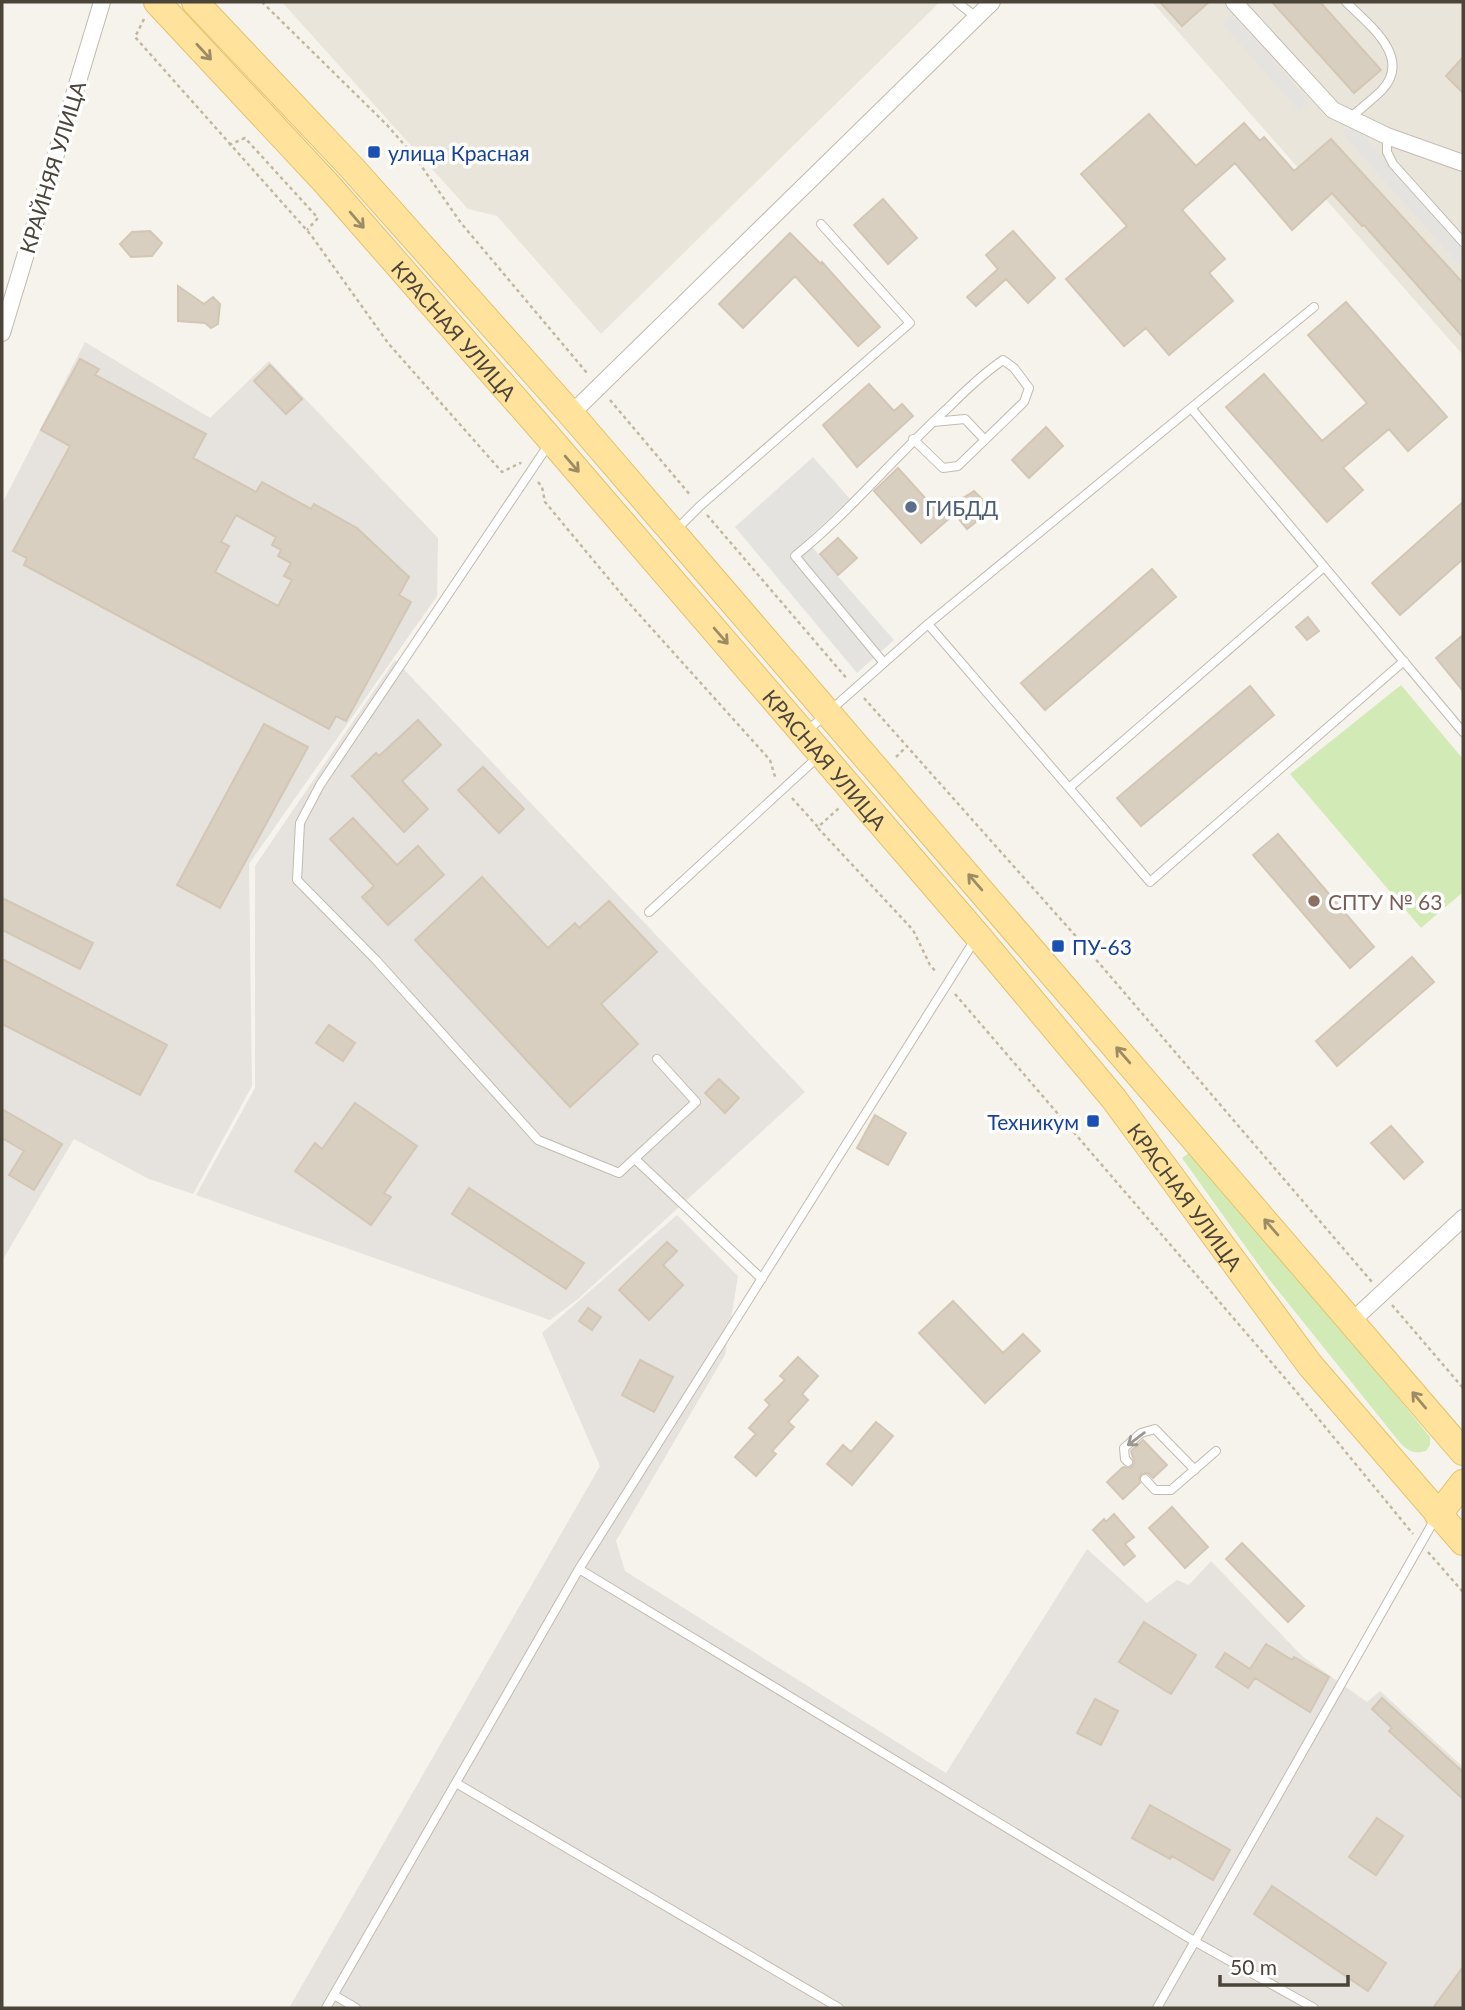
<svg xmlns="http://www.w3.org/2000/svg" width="1465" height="2010" viewBox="0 0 1465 2010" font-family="Lato,sans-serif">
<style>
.residential{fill:#eae5da}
.industrial{fill:#e6e2dd}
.green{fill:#d2eab5}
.parking{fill:#e5e3e0}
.building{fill:#d8cfc1;stroke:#d3c7b4;stroke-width:2;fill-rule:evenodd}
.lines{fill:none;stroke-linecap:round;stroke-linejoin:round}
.lane-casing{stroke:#c2bbae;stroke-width:10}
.street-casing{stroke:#c2bbae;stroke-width:18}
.primary-casing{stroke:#e6c16a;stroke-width:28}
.path{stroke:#c4b79f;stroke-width:2.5;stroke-dasharray:3.5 3.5;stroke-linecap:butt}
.lane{stroke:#fff;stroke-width:8}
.street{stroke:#fff;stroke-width:16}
.primary{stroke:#ffe39c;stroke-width:26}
.oneway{stroke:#9c8c66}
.oneway2{stroke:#9c9892}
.transit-dot{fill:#1a4fb4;stroke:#fff;stroke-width:2.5}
.service-dot{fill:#5c6f8a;stroke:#fff;stroke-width:2.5}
.education-dot{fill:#8d6e63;stroke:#fff;stroke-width:2.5}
.labels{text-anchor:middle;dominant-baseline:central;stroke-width:7;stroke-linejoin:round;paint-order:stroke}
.transit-label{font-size:21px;fill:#164399;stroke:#fff;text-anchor:start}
.street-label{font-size:21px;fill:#4b4439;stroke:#fff}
.service-label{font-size:21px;fill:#4e5e75;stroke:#fff;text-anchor:start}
.education-label{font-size:21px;fill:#785e54;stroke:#fff;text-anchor:start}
</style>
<rect width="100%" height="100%" fill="#f6f3ec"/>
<path class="residential" d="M282 2H940L601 334 497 216 468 209Z
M1152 2H1463V356V355Z"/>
<path class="industrial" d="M85 342 210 418 269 361 438 538 437 596 249 864 252 1086 193 1194 149 1179 74 1139 2 1261V504Z
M395 660 805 1092 578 1299 550 1320 196 1195 255 1088V866Z
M677 1215 738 1276 725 1355 616 1541 625 1571 946 1773 1087 1549 1147 1603 1177 1580 1189 1585 1211 1561 1302 1656 1367 1702 1380 1691 1463 1767V2008H289L600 1466 542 1333Z"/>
<path class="green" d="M1401 685 1463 759V892L1421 928 1290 774Z
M1190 1152 1314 1295 1430 1437V1445L1426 1451C1414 1454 1410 1452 1401 1444L1268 1278 1182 1158Z"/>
<path class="parking" d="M1233 15 1310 102 1299 111 1222 24Z
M1353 123 1463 247V269L1342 133Z
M813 457 850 499 806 540 894 640 857 673 735 527Z"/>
<path class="building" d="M1160 2H1209L1182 26Z
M1272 2H1320L1381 70 1354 93Z
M1463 57V93L1446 76Z
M1149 114 1196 166 1244 123 1260 141 1264 137 1294 171 1331 139 1463 283V337L1364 225 1362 226 1332 193 1292 230 1235 163 1182 210 1225 259 1209 273 1233 301 1169 355 1146 328 1124 346 1066 279 1127 226 1081 174Z
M883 199 917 238 888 264 854 225Z
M150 231 162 243 152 256 131 257 120 244 132 232Z
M1013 231 1055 278 1028 303 1006 279 976 306 967 297 998 269 986 255Z
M790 233 821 264 822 262 880 327 858 346 795 276 743 328 719 304Z
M178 286 204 304 213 297 220 304 218 324 211 328 205 323 178 321Z
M1346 302 1447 417 1408 451 1389 429 1343 468 1363 490 1327 522 1226 407 1264 374 1322 441 1367 403 1308 335Z
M80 359 99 369 95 375 206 434 193 458 256 492 262 482 311 509 314 504 357 528 409 577 399 595 411 602 346 721 336 716 329 729 24 565 27 558 13 551 70 446 41 430ZM236 515 276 537 272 545 281 550 278 556 291 563 284 576 292 580 278 606 215 572 229 546 221 542Z
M270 365 302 399 286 414 254 381Z
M869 384 894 411 902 404 913 416 857 467 823 425Z
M1046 427 1063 446 1029 478 1012 460Z
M898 468 936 510 941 505 952 516 921 543 874 491Z
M974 491 992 509 967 529 949 507Z
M1463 502V559L1400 615 1372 583Z
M838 538 857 558 838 575 820 554Z
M1152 569 1176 597 1045 710 1021 683Z
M1308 617 1319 631 1307 640 1296 627Z
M1463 635V691L1436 658Z
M1250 686 1274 715 1141 826 1117 798Z
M418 720 441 745 402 781 428 809 404 832 352 776 376 753 379 756Z
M264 724 308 747 220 908 177 885Z
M483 767 524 809 499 833 458 790Z
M353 818 397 865 418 846 444 875 388 925 362 897 374 886 330 839Z
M1278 834 1374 947 1350 968 1253 855Z
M482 877 548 948 575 923 579 928 609 901 657 952 601 1004 638 1044 570 1107 415 940Z
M2 898 93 943 80 969 2 930Z
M1412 957 1434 982 1337 1066 1316 1041Z
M2 959 167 1045 140 1095 2 1024Z
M329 1025 355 1043 343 1061 316 1043Z
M719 1079 739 1098 725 1113 705 1093Z
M355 1103 417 1146 384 1193 391 1197 371 1225 295 1171 315 1143 322 1149Z
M2 1109 62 1144 34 1190 9 1175 24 1151 2 1138Z
M875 1115 906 1133 888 1165 857 1148Z
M1391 1126 1423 1162 1404 1179 1371 1143Z
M469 1188 584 1263 566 1289 452 1214Z
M667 1242 677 1251 663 1265 683 1285 649 1320 619 1290Z
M953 1301 1003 1353 1023 1334 1040 1351 985 1403 919 1333Z
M588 1308 601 1317 592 1330 579 1321Z
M798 1357 818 1376 802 1394 808 1400 788 1422 794 1427 772 1451 776 1454 756 1476 735 1457 756 1434 749 1428 770 1405 765 1400 785 1380 780 1376Z
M640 1360 673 1377 654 1412 622 1395Z
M876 1422 893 1436 852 1485 827 1464 843 1445 851 1452Z
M1143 1440 1167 1465 1153 1478 1148 1473 1141 1474 1139 1478 1140 1483 1123 1499 1107 1482 1123 1467 1129 1468 1133 1466 1134 1461 1131 1451Z
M1172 1507 1208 1547 1185 1568 1149 1528Z
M1114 1514 1134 1537 1125 1544 1135 1556 1124 1565 1093 1530 1104 1519 1106 1522Z
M1242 1543 1304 1606 1288 1622 1226 1559Z
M1144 1622 1196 1655 1171 1694 1119 1662Z
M1266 1644 1292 1660 1294 1657 1329 1677 1310 1712 1255 1678 1248 1688 1216 1667 1225 1653 1250 1669Z
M1382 1698 1463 1772V1799L1389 1731 1392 1728 1372 1709Z
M1095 1699 1118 1711 1101 1745 1077 1733Z
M1150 1805 1230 1850 1213 1880 1172 1856 1170 1859 1132 1838Z
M1377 1818 1403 1836 1376 1875 1349 1857Z
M1272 1886 1386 1963 1368 1991 1254 1914Z
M1463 1967V2008H1433Z"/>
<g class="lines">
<defs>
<path id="lane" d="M957 2 976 17
M1346 2C1368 24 1413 57 1382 90 1372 100 1360 109 1349 119
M1387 137V152L1393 164 1463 242
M1191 408 1463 732
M933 422 965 419 985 440
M549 444 320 785 300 823 297 880 376 960 538 1140 619 1173 696 1102 657 1059
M675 531 700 506 910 323 821 224
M928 624 1150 882 1404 661
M884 663 795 556C851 511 897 454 950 406 967 389 984 373 1003 360L1014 368 1029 388 1024 402 958 466 943 468 913 439
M807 731 928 624 1314 307
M1069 788 1324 567
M649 912 819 756
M635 1159 762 1279
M1128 1462 1125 1459 1124 1448 1141 1433 1155 1429 1195 1470
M1145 1479 1155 1490H1171L1216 1451
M579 1569 1194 1941 1314 2008
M456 1783 839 2008
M334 1995 356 2008
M326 2008 579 1569 976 938
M1157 2008 1436 1517"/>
<path id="street" d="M1234 2 1333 110 1387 136 1463 163
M2 333 102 2
M571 414 992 2
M1352 1321 1463 1218"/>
<g id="primary">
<path id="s1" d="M157 2 327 184 551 440 977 935 1114 1099 1310 1365 1463 1542"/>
<path d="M195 2 352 168 571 414 1463 1452"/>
<path d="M1438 1515 1463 1483"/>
</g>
</defs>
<use href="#lane" class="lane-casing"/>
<use href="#street" class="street-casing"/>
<use href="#primary" class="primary-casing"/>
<path class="path" d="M262 2 387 125 415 157 461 223 587 373
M144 19 135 37 311 235 388 343 502 472 520 463 521 464
M229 145 245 138 318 218 307 230
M610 400 691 496
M538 482 542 487 545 502 628 602 770 760 776 780
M707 515 848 680
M864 698 1081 942 1372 1282
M896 757 906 747
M792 798 818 827 839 808
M818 828 913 930 930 965 937 973
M955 994 1290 1384 1413 1534
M1392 1305 1463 1388
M1428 1552 1463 1592"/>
<use href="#lane" class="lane"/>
<use href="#street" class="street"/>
<use href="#primary" class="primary"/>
</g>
<defs><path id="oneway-shaft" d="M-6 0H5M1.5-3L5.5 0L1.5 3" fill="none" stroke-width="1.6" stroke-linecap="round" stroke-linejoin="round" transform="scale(1.75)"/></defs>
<g class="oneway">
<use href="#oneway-shaft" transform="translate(204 52) rotate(47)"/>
<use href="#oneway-shaft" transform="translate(357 220) rotate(49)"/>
<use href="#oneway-shaft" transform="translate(572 464) rotate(49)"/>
<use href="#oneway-shaft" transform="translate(721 636) rotate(49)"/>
<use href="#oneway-shaft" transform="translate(975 882) rotate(-131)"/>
<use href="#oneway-shaft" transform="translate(1123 1055) rotate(-131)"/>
<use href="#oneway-shaft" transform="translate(1271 1227) rotate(-131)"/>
<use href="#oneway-shaft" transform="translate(1419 1400) rotate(-130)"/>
</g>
<use class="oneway2" href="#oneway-shaft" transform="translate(1136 1439) rotate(143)"/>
<g class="transit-dot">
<rect x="367" y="145" width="14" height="14" rx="3.5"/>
<rect x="1051" y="939" width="14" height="14" rx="3.5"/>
<rect x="1086" y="1114" width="14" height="14" rx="3.5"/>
</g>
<circle class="service-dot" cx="911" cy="507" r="7"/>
<circle class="education-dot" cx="1314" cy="901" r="7"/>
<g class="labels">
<g class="transit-label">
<text x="388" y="152">улица Красная</text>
<text x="1072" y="946">ПУ-63</text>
<text x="1079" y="1121" text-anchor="end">Техникум</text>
</g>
<g class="street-label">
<text transform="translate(52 167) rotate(-73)">КРАЙНЯЯ УЛИЦА</text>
<text stroke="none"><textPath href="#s1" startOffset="443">КРАСНАЯ УЛИЦА</textPath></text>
<text stroke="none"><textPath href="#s1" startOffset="1010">КРАСНАЯ УЛИЦА</textPath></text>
<text stroke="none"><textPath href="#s1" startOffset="1577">КРАСНАЯ УЛИЦА</textPath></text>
</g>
<g class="service-label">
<text x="925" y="507">ГИБДД</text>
</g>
<g class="education-label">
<text x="1328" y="901">СПТУ № 63</text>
</g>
</g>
<rect width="1465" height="2010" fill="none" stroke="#4b4439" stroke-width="7"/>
<path d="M1220 1975v10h128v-10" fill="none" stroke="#4b4439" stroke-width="3.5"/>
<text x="1230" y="1975" font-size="21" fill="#4b4439" stroke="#ffffff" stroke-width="5" paint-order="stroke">50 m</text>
</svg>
